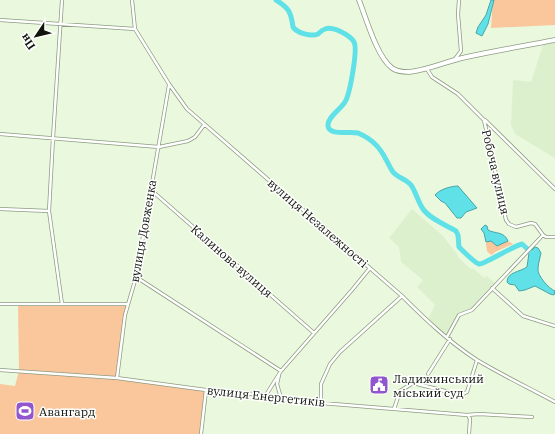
<svg xmlns="http://www.w3.org/2000/svg" width="555" height="434" viewBox="0 0 555 434" font-family="'IBM Plex Serif',serif">
<style>
.built{fill:#dcf0cd}
.green{fill:#fac69b}
.water{fill:#60e1e8;stroke:#48a4a6}
.lines{fill:none;stroke-linecap:round;stroke-linejoin:round}
.river{stroke:#60e1e8;stroke-width:5}
.street-casing{stroke:#8d9b81;stroke-width:4}
.secondary-casing{stroke:#8d9b81;stroke-width:5.5}
.street{stroke:#fff;stroke-width:2.5}
.secondary{stroke:#fff;stroke-width:4}
.labels{text-anchor:middle;dominant-baseline:central;stroke-width:3;stroke-linejoin:round;paint-order:stroke}
.street-label{font-size:12px;fill:#10150c;stroke:#fff}
.poi-label{font-size:12px;fill:#10150c;stroke:#fff;text-anchor:start}
</style>
<rect width="100%" height="100%" fill="#eaf9dd"/>
<path class="built" d="M555 40V158L515 134 511 125 513 80 531 82 544 42Z
M412 209 443 236 457 254 458 257 472 270 473 268 484 278 487 276 496 284 472 310 459 315 447 337 427 321 435 305 417 287 423 280 401 262 399 247 389 238Z"/>
<path class="green" d="M493 0H555V25L491 28Z
M489 240 498 245 508 241 513 244 495 252 492 255 490 254 487 251 486 243Z
M18 304H128L125 315 117 378 206 390 201 434H0V384L15 386 19 371Z"/>
<path class="water" d="M491 0H494L488 24 482 36 476 33 478 27 486 15Z
M458 186 477 208 466 212 461 218H457L445 203 441 201 435 195C440 189 452 186 458 186Z
M485 225 487 226 488 230C495 234 504 231 508 241L497 246 491 241 486 242 484 233 481 229Z
M535 247 538 248 541 253C540 258 538 264 538 269 537 275 549 289 555 291L554 295 550 294 535 286 525 290 519 291 515 285 509 284 507 282C507 272 520 272 527 267L529 253Z"/>
<g class="lines">
<path class="river" d="M276 0C289 8 291 12 293 27 297 33 311 37 318 34 320 32 322 30 325 29 333 26 350 35 354 42 358 49 350 94 345 102 341 109 327 117 328 126 329 136 350 131 358 133 365 136 370 139 375 144 384 152 387 163 393 172 398 178 406 179 411 185 416 192 418 202 423 209 430 219 446 225 456 231L458 235 459 247C462 250 475 263 479 264 483 265 513 246 522 244L533 254 534 257"/>
<defs>
<path id="street" d="M132 0 135 29 169 84 187 109 402 296C425 319 449 342 477 360 502 375 529 388 555 402
M0 20 135 29
M455 59 461 51 458 14 459 0
M427 69 432 77 458 94 484 120 506 220 509 224 516 227 531 223 535 224 543 235 546 237H555
M485 120 555 189
M0 134 159 147 188 141 195 137 204 125
M151 190 314 333
M0 209 49 211
M136 277 281 371
M492 288 523 316 555 326
M0 304H128
M62 304 49 211 53 138 62 0
M447 337 459 315 472 310 543 235
M0 370 117 378 206 390 266 395 285 400 467 415 479 414 532 417
M428 374 450 339
M279 375 277 384 281 398
M117 378 125 315 136 277 169 85
M266 395 281 371 352 290 370 268
M321 402V384L330 364 340 352 402 296
M394 409 400 391 413 383 461 395 467 392 477 360
M468 415 470 419 469 434
M201 434 206 390"/>
<path id="secondary" d="M359 0C366 18 377 57 392 68 396 71 404 72 409 72 428 70 445 62 462 58 493 51 524 46 555 40"/>
</defs>
<use href="#street" class="street-casing"/>
<use href="#secondary" class="secondary-casing"/>
<use href="#street" class="street"/>
<use href="#secondary" class="secondary"/>
</g>
<defs>
<symbol id="civic-square" viewBox="-11 -11 22 22"><rect x="-9" y="-9" width="18" height="18" rx="4" fill="#9156cd" stroke="#fff"/><path d="M-.6-6.5H3V-4.5H.6V-3L4-1V1h2V6H-6V1h2V-1L-.6-3ZM-1.2 2.5V6h2.4V2.5Z" fill="#fff"/></symbol>
<symbol id="stadium-square" viewBox="-11 -11 22 22"><rect x="-9" y="-9" width="18" height="18" rx="4" fill="#9156cd" stroke="#fff"/><path d="M0-5a6.5 5 0 1 0 0 10a6.5 5 0 1 0 0-10ZM-3.5-1.8h7v3.6h-7Z" fill="#fff"/></symbol>
</defs>
<g fill-rule="evenodd">
<use href="#civic-square" x="368" y="374" width="22" height="22"/>
<use href="#stadium-square" x="14" y="400" width="22" height="22"/>
</g>
<g class="labels">
<g class="street-label">
<text transform="translate(496 172) rotate(77)">Робоча вулиця</text>
<text transform="translate(318 223) rotate(41)">вулиця Незалежності</text>
<text transform="translate(143 231) rotate(-80)">вулиця Довженка</text>
<text transform="translate(232 261) rotate(41)">Калинова вулиця</text>
<text transform="translate(266 396) rotate(6)">вулиця Енергетиків</text>
</g>
<g class="poi-label">
<text x="393" y="378">Ладижинський<tspan x="393" dy="14">міський суд</tspan></text>
<text x="39" y="411">Авангард</text>
</g>
</g>
<g transform="translate(36 36) rotate(235)" stroke="#ffffff" stroke-width="3" paint-order="stroke">
<path d="M0-3L7 15L0 10L-7 15Z" fill="#10150c"/>
<text y="-6" font-size="11" font-weight="bold" text-anchor="middle" fill="#10150c">Пн</text>
</g>
</svg>
